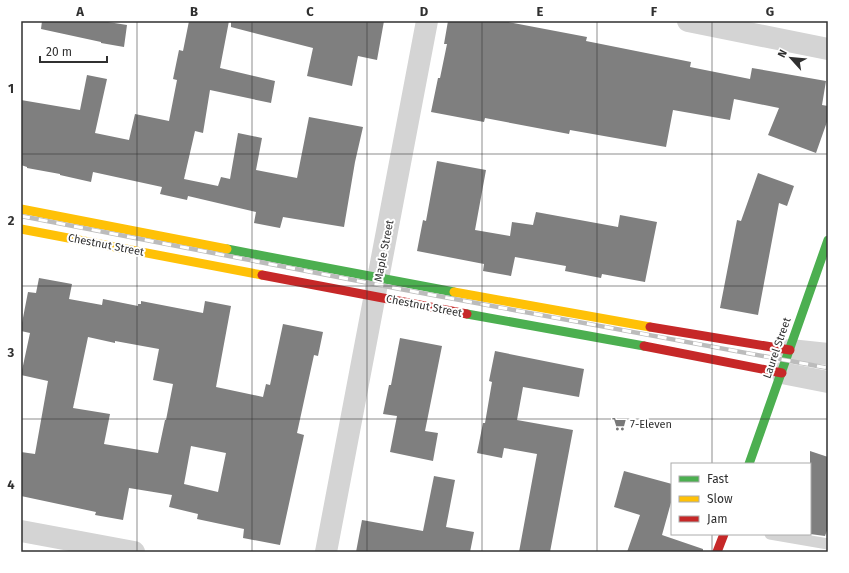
<svg xmlns="http://www.w3.org/2000/svg" width="849" height="573" viewBox="0 0 849 573" font-family="'Fira Sans',sans-serif">
<style>
.building{fill:#7f7f7f;fill-rule:evenodd}
.lines{fill:none;stroke-linecap:round;stroke-linejoin:round}
.lane{stroke:#d4d4d4;stroke-width:11}
.street{stroke:#d4d4d4;stroke-width:22}
.fast{stroke:#4caf50;stroke-width:9}
.slow{stroke:#ffc107;stroke-width:9}
.jam{stroke:#c62828;stroke-width:9}
.rail-casing{stroke:#bcbcbc;stroke-width:4.5}
.rail{stroke:#fff;stroke-width:3;stroke-dasharray:9;stroke-linecap:butt}
.grid{fill:none;stroke:#303030;stroke-width:1;stroke-opacity:0.55}
.labels{text-anchor:middle;dominant-baseline:central;stroke-width:4;stroke-linejoin:round;paint-order:stroke}
.street-label{font-size:11px;fill:#303030;stroke:#fff}
.poi-label{font-size:11px;fill:#303030;stroke:#fff;text-anchor:start}
.neatline{fill:none;stroke:#303030;stroke-width:1.5}
.grid-label{font-size:13px;text-anchor:middle;font-weight:bold;fill:#303030}
</style>
<rect width="100%" height="100%" fill="#fff"/>
<path class="building" d="M42 21H102L127 25 124 47 101 43V42L41 29Z
M189 21H229L220 68 275 81 271 103 210 90 203 133 195 131 184 179 218 186 221 177 230 179 238 133 262 138 256 170 297 178 309 117 363 127 355 162 344 227 283 217 280 228 254 223 256 212 188 196 187 200 160 194 162 187 93 172 91 182 60 175V174L27 168V167L21 165V100L80 110 87 75 107 79 95 133 129 140 135 114 169 121 177 80 173 79 179 50 183 51Z
M231 21H384L377 60 358 56 352 86 307 76 313 48 231 27Z
M448 21H503L587 37 586 41 691 62 690 67 750 79 752 68 826 81 822 105 828 106V119L816 153 768 135 779 108 734 99 730 120 673 110 666 147 570 130 569 134 485 118 484 122 431 112 438 78H440L447 44H444Z
M437 161 486 170 475 230 510 236 512 222 533 225 536 212 618 227 620 215 657 222 645 282 602 274 601 278 565 271 566 266 515 257 511 276 483 271 484 264 417 251 423 220 426 221Z
M758 173 794 186 787 206 779 203 758 315 720 308 737 220 741 221Z
M39 278 72 284 69 299 102 305 103 299 138 306V304H141V301L203 313 205 301 231 306 216 387 263 397 266 384 270 385 283 324 323 332 318 356 314 355 297 433 304 435 280 545 243 538 244 529 197 519 198 514 169 507 172 495 129 488 123 520 95 515 96 512 21 496V452L35 454 48 381 21 375 30 333 21 331V328L28 292 36 293ZM88 337 115 343V341L159 349 153 380 173 384 166 420H165L158 453 104 444 110 414 73 408ZM191 446 226 453 218 492 184 484Z
M400 338 442 346 425 431 438 433 433 461 390 452 397 416 383 414 389 385H391Z
M495 351 584 369 579 397 523 387 517 420 573 430 550 552H519L537 454 504 448 502 458 477 453 483 423H485L492 382 489 381Z
M810 451 828 457V528L825 536 810 534Z
M624 471 672 484V499L662 535 703 549V552H627L640 515 614 507Z
M434 476 455 480 446 527 474 532 470 552H356L362 520 423 531Z"/>
<g class="lines">
<path class="lane" d="M770 534 828 544"/>
<path class="street" d="M688 21 828 49
M790 350 828 354
M782 373 828 382
M21 531 134 552
M326 552 427 21"/>
<path class="fast" d="M227 249 454 292
M467 314 644 346
M749 464 828 240"/>
<path class="slow" d="M21 209 227 249
M21 229 262 275
M454 292 650 327"/>
<path class="jam" d="M262 275 467 314
M650 327 790 350
M644 346 782 373
M717 552 724 534"/>
<defs>
<path id="rail" d="M21 216 400 289 828 368"/>
</defs>
<use href="#rail" class="rail-casing"/>
<use href="#rail" class="rail"/>
</g>
<path class="grid" d="M137 21V552M252 21V552M367 21V552M482 21V552M597 21V552M712 21V464M21 154H828M21 286H828M21 419H828M712 534V552"/>
<defs>
<symbol id="supermarket-bare" viewBox="-9 -9 18 18"><path d="M-6-5.5h2.5l.6 2H6L4.5 2H-2.5L-4.4-4H-6ZM-1.5 3.2a1.3 1.3 0 1 0 .1 0ZM3 3.2a1.3 1.3 0 1 0 .1 0Z" fill="#787878" stroke="#fff" stroke-width="2.5" paint-order="stroke"/></symbol>
</defs>
<g fill-rule="evenodd">
<use href="#supermarket-bare" x="609" y="414" width="20" height="20"/>
</g>
<g class="labels">
<g class="street-label">
<text transform="translate(106 245) rotate(11)">Chestnut Street</text>
<text transform="translate(384 251) rotate(-79)">Maple Street</text>
<text transform="translate(424 306) rotate(11)">Chestnut Street</text>
<text transform="translate(777 348) rotate(-71)">Laurel Street</text>
</g>
<g class="poi-label">
<text x="630" y="424">7-Eleven</text>
</g>
</g>
<rect width="849" height="573" fill="none" stroke="#ffffff" stroke-width="44"/>
<rect x="671" y="463" width="140" height="72" fill="#ffffff" stroke="#acacac"/>
<rect x="679" y="476" width="20" height="6" fill="#4caf50" stroke="#acacac"/>
<text x="707" y="483" font-size="12" fill="#303030">Fast</text>
<rect x="679" y="496" width="20" height="6" fill="#ffc107" stroke="#acacac"/>
<text x="707" y="503" font-size="12" fill="#303030">Slow</text>
<rect x="679" y="516" width="20" height="6" fill="#c62828" stroke="#acacac"/>
<text x="707" y="523" font-size="12" fill="#303030">Jam</text>
<g transform="translate(791 58) rotate(297)" stroke="#ffffff" stroke-width="3" paint-order="stroke">
<path d="M0-3L7 15L0 10L-7 15Z" fill="#303030"/>
<text y="-6" font-size="11" font-weight="bold" text-anchor="middle" fill="#303030">N</text>
</g>
<path d="M40 56v6h67v-6" fill="none" stroke="#303030" stroke-width="2"/>
<text x="46" y="56" font-size="12" fill="#303030" stroke="#ffffff" stroke-width="3" paint-order="stroke">20 m</text>
<rect x="22" y="22" width="805" height="529" class="neatline"/>
<g class="grid-label">
<text x="80" y="16">A</text>
<text x="194" y="16">B</text>
<text x="310" y="16">C</text>
<text x="424" y="16">D</text>
<text x="540" y="16">E</text>
<text x="654" y="16">F</text>
<text x="770" y="16">G</text>
<text x="11" y="93">1</text>
<text x="11" y="225">2</text>
<text x="11" y="357">3</text>
<text x="11" y="489">4</text>
</g>
</svg>
